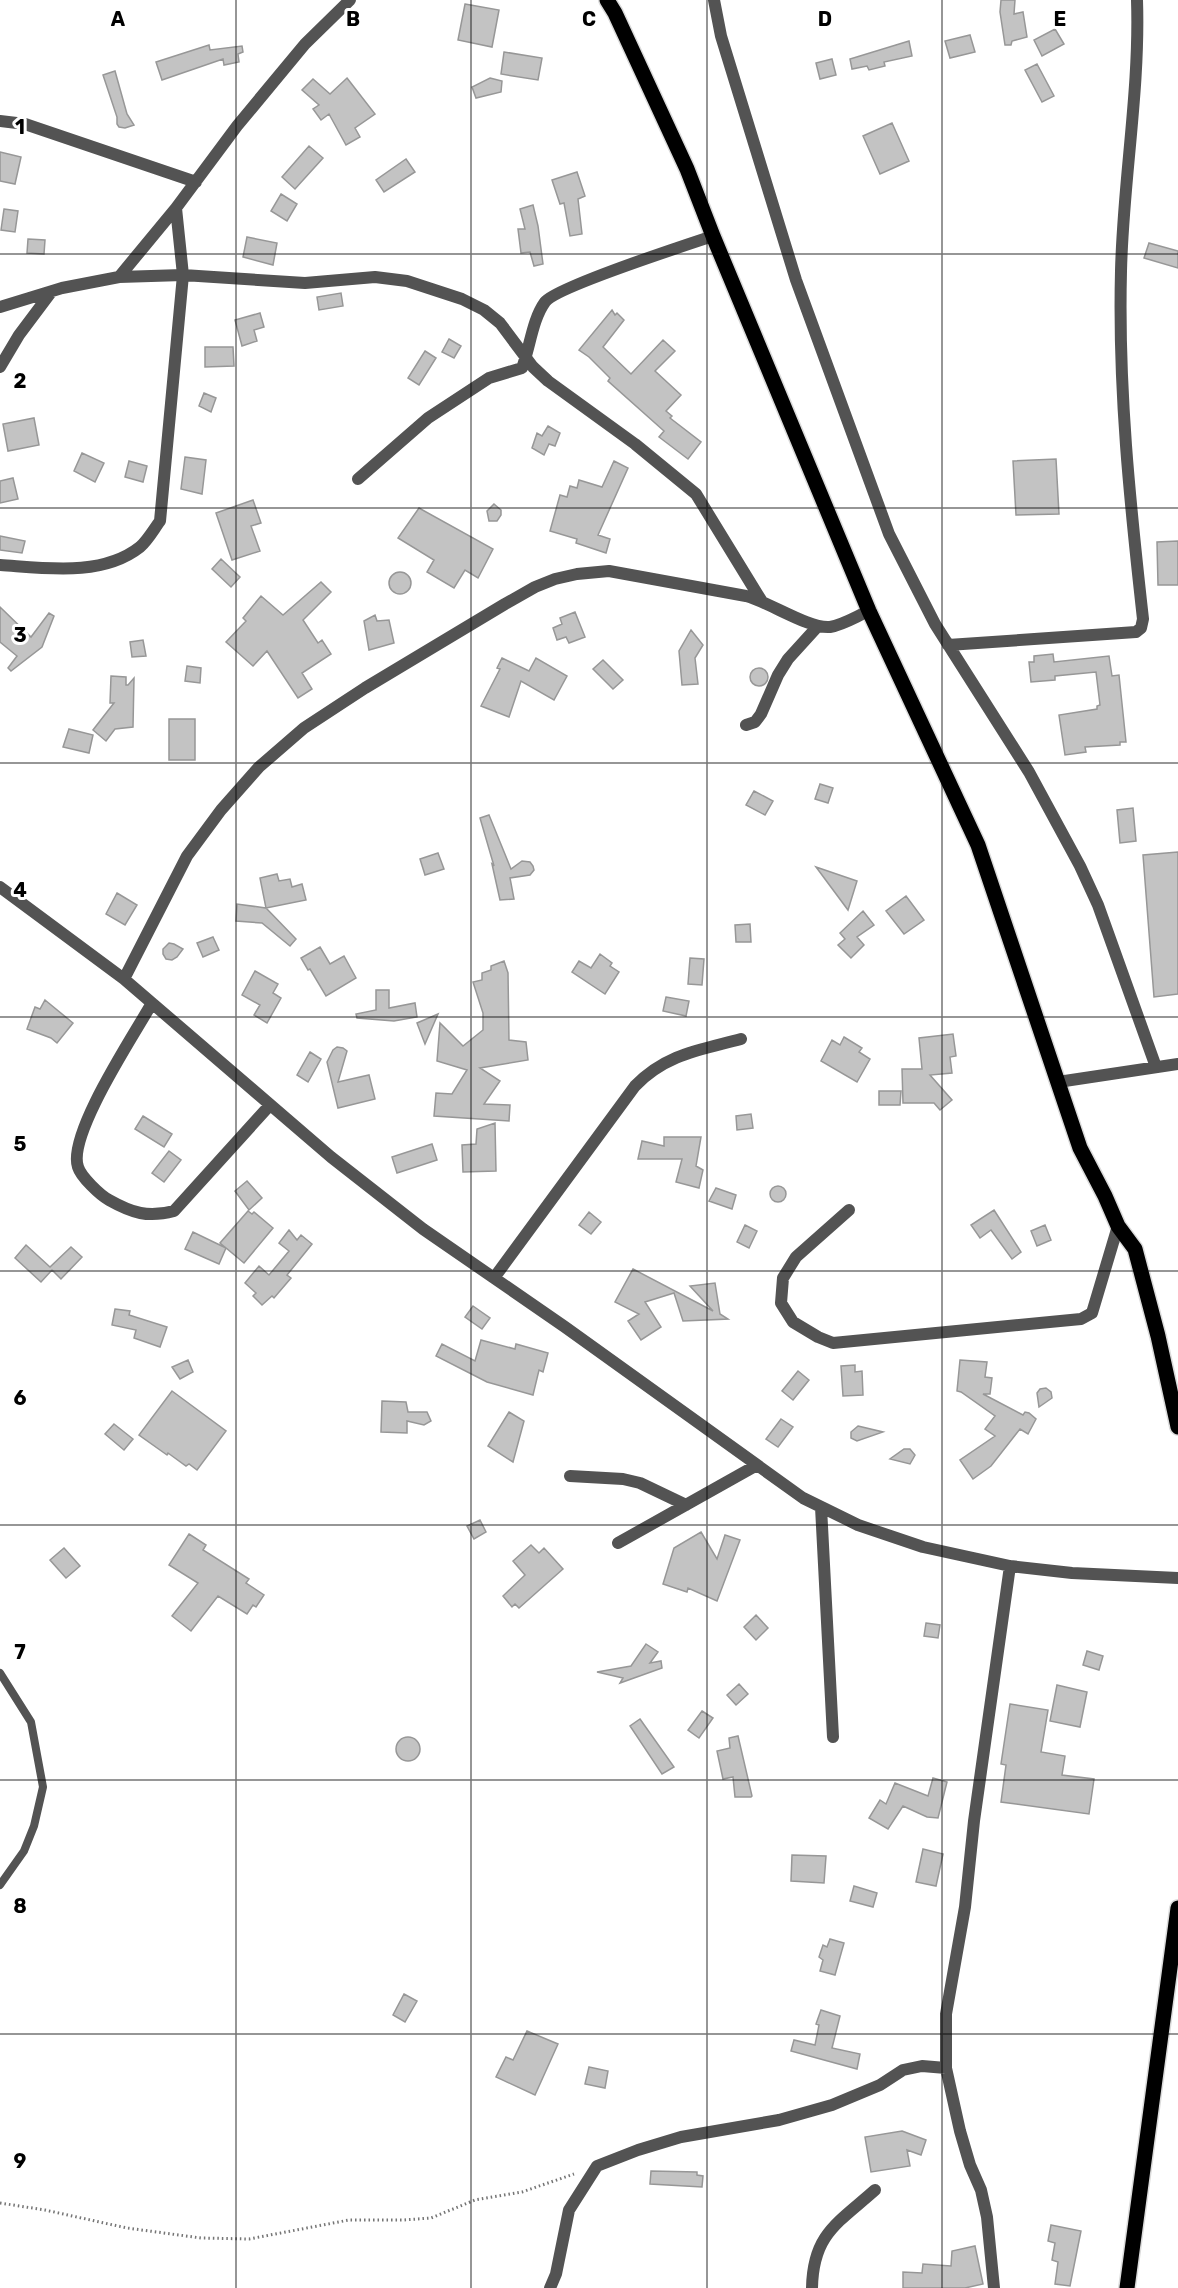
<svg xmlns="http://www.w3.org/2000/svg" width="1178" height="2288" viewBox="0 0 1178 2288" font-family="Rubik,sans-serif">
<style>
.building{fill:#c3c3c3;stroke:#979797;stroke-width:1.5}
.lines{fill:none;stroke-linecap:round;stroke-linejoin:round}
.primary-casing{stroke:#dbdbdb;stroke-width:18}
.path{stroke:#757575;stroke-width:3;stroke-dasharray:1.5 3;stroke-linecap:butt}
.lane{stroke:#535353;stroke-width:8}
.street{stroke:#535353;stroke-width:12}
.primary{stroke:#000;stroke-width:15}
.grid{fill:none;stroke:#000;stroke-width:1.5;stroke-opacity:0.55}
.grid-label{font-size:20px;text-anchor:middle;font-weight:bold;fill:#000;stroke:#fff;stroke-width:6;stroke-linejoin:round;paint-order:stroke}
</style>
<rect width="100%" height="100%" fill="#fff"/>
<path class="building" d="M1001 0H1015L1014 14 1023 12 1027 37 1012 41 1011 45H1005L1000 12Z
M465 4 499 10 492 47 458 40Z
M1055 29 1064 44 1042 56 1034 40Z
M970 35 975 52 950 58 945 41Z
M909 41 912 56 884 62 885 66 869 70 867 66 852 69 850 59Z
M209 45 210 50 242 46 243 52 238 54 239 62 224 65 223 59 162 80 156 62Z
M504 52 542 58 538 80 501 74Z
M832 59 836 75 820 79 816 63Z
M1037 64 1054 96 1042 102 1025 70Z
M115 71 127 114 134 125 125 128 119 127 117 124V117L103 75Z
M347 78 375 114 355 128 360 137 346 145 329 114 321 120 313 109 319 105 302 90 313 79 330 94Z
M490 78 502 81 501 92 476 98 472 87Z
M892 123 909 161 880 174 863 136Z
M309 146 323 158 295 189 282 177Z
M0 152 21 157 15 184 0 181Z
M406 159 415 172 384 192 376 180Z
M577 172 585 196 578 199 582 234 570 236 564 203 560 204 552 180Z
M281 194 297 204 287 221 271 211Z
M533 205 538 226 543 264 534 266 530 252 521 253 518 229H525L520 209Z
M4 209 18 211 15 232 1 230Z
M247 237 277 243 273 265 243 257Z
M28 239 45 240 44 254 27 253Z
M1149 243 1178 251V268L1144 258Z
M341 293 343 306 319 310 317 297Z
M612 310 615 315 617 313 624 320 603 347 631 374 663 340 675 351 655 371 681 395 666 411 672 416 670 418 701 442 688 459 659 437 664 431 608 381 610 378 589 357 579 350Z
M260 313 264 327 254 330 257 341 242 346 235 320Z
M449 339 461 346 454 358 442 352Z
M205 347H233L234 366 205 367Z
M425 351 436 358 419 385 408 378Z
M204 393 216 398 211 412 199 406Z
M34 418 39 445 8 451 3 424Z
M548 426 560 433 555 446 549 444 544 455 532 448 537 433 542 436Z
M82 453 104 463 95 482 74 471Z
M185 457 206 460 202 494 181 489Z
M1056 459 1059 514 1016 515 1013 461Z
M129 461 147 466 143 482 125 477Z
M614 461 628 468 598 535 610 539 606 553 576 543 577 539 550 531 560 495 567 497 570 486 577 488 579 480 602 487Z
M13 478 18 499 0 503V481Z
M253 500 261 523 251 526 260 551 232 560 216 513Z
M494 504 501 510V515L497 521H489L487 511Z
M419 508 493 549 478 578 465 570 454 588 427 572 434 560 398 538Z
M0 536 25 541 22 553 0 550Z
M1178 541V585H1158L1157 542Z
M221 559 240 577 231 587 212 569Z
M389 583a11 11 0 1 1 22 0a11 11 0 1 1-22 0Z
M321 582 331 592 303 620 318 643 322 640 331 654 302 673 312 689 298 698 267 651 253 666 226 642 246 621 243 618 261 596 283 615Z
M0 607 31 637 49 613 54 616 42 647 11 671 8 668 17 656 0 642Z
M575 612 585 637 569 643 566 637 557 640 553 628 562 624 560 618Z
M375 615 377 621 389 620 394 643 369 650 364 621Z
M691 630 703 645 695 658 698 684 682 685 679 651Z
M143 640 146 656 132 657 130 642Z
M1053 654 1054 662 1109 656 1112 676 1119 675 1126 742H1120V745L1085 747 1086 752 1065 755 1059 715 1097 709V706L1100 705 1096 672 1055 676V680L1031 682 1029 662H1034V656Z
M502 658 529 671 536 658 567 676 554 700 521 681 509 717 481 706 500 669 497 668Z
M603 660 623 680 613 689 593 669Z
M187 666 201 668 200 683 185 681Z
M750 677a9 9 0 1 1 18 0a9 9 0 1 1-18 0Z
M111 676 126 677V685H128L134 678 133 727 115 729 106 741 93 730 114 703H110Z
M169 719H195V760H169Z
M69 729 93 735 89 753 63 747Z
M820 784 833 788 828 803 815 799Z
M754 791 773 801 765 815 746 805Z
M1133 808 1136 841 1120 843 1117 810Z
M489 815 511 869 522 861 530 862 533 866 534 870 530 875 510 878 514 899 500 900 492 864 494 866 480 818Z
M1178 852V994L1154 997 1143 855Z
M438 853 444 869 425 875 420 859Z
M816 867 857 881 848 910Z
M277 874 279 881 290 879 292 887 302 884 306 900 266 908 296 939 290 946 262 923 236 921 237 904 266 908 260 878Z
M117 893 137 905 125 925 106 914Z
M906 896 924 920 904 934 886 911Z
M863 911 874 925 857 937 864 945 851 958 838 945 845 939 840 933Z
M750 924 751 942H736L735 925Z
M213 937 219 950 203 957 197 943Z
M169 943 174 944 183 949 177 957 172 960 166 959 163 954V949Z
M320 947 330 964 344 956 356 978 326 996 310 969 308 970 301 958Z
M600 954 612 963 610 966 619 972 605 994 572 972 579 961 591 968Z
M690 958 704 959 702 985 688 984Z
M504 961 508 973 509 1040 526 1042 528 1060 480 1068 500 1081 484 1104 510 1105 509 1121 434 1116 436 1093 452 1094 467 1070 437 1061 440 1023 463 1046 483 1030V1013L473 982 482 980V973L491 970V966Z
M255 971 278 984 273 993 281 998 267 1023 254 1015 260 1005 242 995Z
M376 990H389V1008L415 1003 417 1017 394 1021 357 1018 356 1014 376 1010Z
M666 997 689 1001 686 1016 663 1011Z
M45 1000 73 1023 57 1043 51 1038 27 1029 35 1007 40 1009Z
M438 1014 425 1044 417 1023Z
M953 1034 956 1056 950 1057 952 1073 930 1075 952 1100 940 1110 934 1103H903L902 1069H922L919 1038Z
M844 1037 862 1048 859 1052 870 1059 857 1082 821 1061 832 1040 840 1045Z
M337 1047 343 1048 347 1051 338 1082 369 1075 375 1099 338 1108 327 1062 333 1050Z
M310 1052 321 1059 308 1082 297 1075Z
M879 1091H901L900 1105H879Z
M751 1114 753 1128 737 1130 736 1116Z
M143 1116 172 1134 164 1147 135 1129Z
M495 1123 496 1171 463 1172 462 1145 476 1144 477 1129Z
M664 1137H701L696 1166 703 1170 699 1188 676 1182 682 1159H638L642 1141 664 1146Z
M432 1144 437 1160 397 1173 392 1157Z
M169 1151 181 1160 164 1182 152 1173Z
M247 1181 262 1198 249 1210 235 1191Z
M770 1194a8 8 0 1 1 16 0a8 8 0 1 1-16 0Z
M716 1188 736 1195 732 1209 709 1201Z
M994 1210 1021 1252 1012 1259 991 1230 980 1238 971 1225Z
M248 1211 252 1214 254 1212 273 1228 244 1263 226 1248 219 1264 185 1249 193 1232 226 1248 220 1243Z
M589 1212 601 1222 591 1234 579 1225Z
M745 1225 757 1231 749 1248 737 1242Z
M1045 1225 1051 1240 1037 1246 1031 1231Z
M289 1230 297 1240 301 1235 312 1244 287 1275 291 1278 274 1298 272 1296 262 1305 253 1296 256 1293 245 1283 259 1266 269 1275 289 1251 279 1243Z
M26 1245 50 1267 71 1247 82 1257 61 1279 52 1270 41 1282 15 1258Z
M633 1269 713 1311 690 1286 715 1283 720 1314 728 1319 683 1321 674 1293 645 1302 661 1327 641 1340 628 1321 639 1314 615 1302Z
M473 1306 490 1318 482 1329 465 1317Z
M115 1309 130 1311 129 1315 167 1327 160 1347 134 1338 136 1330 112 1325Z
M481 1340 515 1349 516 1344 548 1353 543 1372 539 1370 533 1395 487 1382 436 1356 442 1344 475 1361Z
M188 1360 193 1372 180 1379 172 1367Z
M960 1360 987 1362 985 1377 992 1378 990 1394H983L1023 1415 1025 1412 1029 1413 1036 1419 1028 1434 1020 1429 991 1466 973 1479 960 1460 995 1436 985 1429 995 1416 961 1392 957 1391Z
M855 1365V1372L862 1371 863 1395 843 1396 841 1366Z
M798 1371 809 1380 793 1400 782 1391Z
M1046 1388 1051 1392 1052 1398 1039 1407 1037 1393 1040 1389Z
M172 1391 226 1431 197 1470 189 1464 186 1466 168 1453 167 1455 139 1435Z
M382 1401 406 1402 408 1412H427L431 1421 424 1425 407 1421V1433L381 1432Z
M509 1412 524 1421 513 1462 488 1446Z
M781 1419 793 1427 778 1447 766 1439Z
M114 1424 133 1439 124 1450 105 1434Z
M858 1426 883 1432 857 1441 851 1438V1432Z
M904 1449H910L915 1455 910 1464 890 1459Z
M480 1520 486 1532 474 1539 467 1526Z
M701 1532 717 1559 725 1535 740 1540 717 1601 688 1588 687 1592 663 1584 674 1548Z
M189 1534 206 1545 203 1550 249 1579 246 1583 264 1595 256 1607 253 1605 247 1614 218 1596 191 1631 172 1616 198 1583 169 1565Z
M531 1545 539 1553 544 1548 563 1569 519 1608 515 1604 512 1607 503 1596 525 1575 513 1561Z
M64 1548 80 1566 66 1578 50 1560Z
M756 1615 768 1628 756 1640 744 1627Z
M926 1623 940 1625 938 1638 924 1636Z
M646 1644 658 1652 650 1663 661 1661 662 1668 620 1683 623 1678 597 1672 631 1666Z
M1087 1651 1103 1656 1099 1670 1083 1665Z
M739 1684 748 1694 736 1705 727 1695Z
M1057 1685 1087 1692 1080 1727 1050 1721Z
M1010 1704 1048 1710 1041 1752 1065 1756 1062 1775 1094 1779 1089 1814 1001 1802 1006 1765 1001 1764Z
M702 1711 713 1718 699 1738 688 1730Z
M640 1719 674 1767 662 1774 630 1726Z
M738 1736 752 1796 751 1797H735L733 1777 723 1779 717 1751 730 1748 729 1738Z
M396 1749a12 12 0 1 1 24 0a12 12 0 1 1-24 0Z
M933 1778 947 1782 938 1818 927 1817 903 1806 888 1829 869 1818 880 1800 886 1804 895 1783 928 1796Z
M923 1849 943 1854 936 1886 916 1882Z
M792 1855 826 1856 824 1883 791 1881Z
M854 1886 877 1893 873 1907 850 1901Z
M830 1939 844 1943 835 1975 820 1971 823 1960 819 1957 823 1945 827 1947Z
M404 1994 417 2001 405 2022 393 2015Z
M821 2010 840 2016 832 2048 860 2054 857 2069 791 2051 794 2040 815 2045 819 2025 816 2024Z
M527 2031 558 2044 535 2095 496 2077 506 2057 513 2060Z
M589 2067 608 2071 605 2088 585 2084Z
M902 2131 926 2140 921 2155 907 2150 910 2166 871 2172 865 2137Z
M651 2171 697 2172V2175L703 2176 702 2187 650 2184Z
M1051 2225 1081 2231 1070 2286 1055 2284 1058 2262 1052 2260 1055 2243 1048 2241Z
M975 2246 983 2284 965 2288H903V2272L922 2273 923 2264 951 2266 952 2251Z"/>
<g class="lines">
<defs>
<path id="primary" d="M607 0 615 13 687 169 713 236 869 611 978 845 1080 1148 1105 1196 1118 1226 1135 1249 1158 1336 1178 1427
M1127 2288 1178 1908"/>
</defs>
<use href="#primary" class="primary-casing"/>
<path class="path" d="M0 2203 45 2210 127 2228 201 2238 249 2239 349 2220H403L431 2218 475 2200 522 2192 574 2174"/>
<path class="lane" d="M0 1673 31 1722 43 1787 34 1826 24 1851 0 1885"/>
<path class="street" d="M714 0 721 36 796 280 889 534 935 624 1029 772 1080 866 1098 905 1156 1067
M0 121 25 124 196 182
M119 277 176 208 237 126 305 44 350 0
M0 307 62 288 119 277 183 275 305 283 375 277 407 281 462 299 484 310 500 323 533 367 548 381 635 444 696 494 761 600
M0 367 19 335 52 291
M358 479 428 418 489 378 522 368C530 348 532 320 545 302 556 287 686 245 713 236
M0 565C45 568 102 577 140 547 148 540 154 529 160 521L183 275 176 208
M948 645 1136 632 1141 628 1143 619C1130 503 1118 388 1121 271 1123 181 1140 91 1137 0
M746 725 755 722 761 714 778 675 788 659 818 626
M0 887 124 979 331 1157 423 1229 565 1327 803 1498 858 1525 923 1547 1010 1566 1072 1573 1178 1578
M124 979 187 856 221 810 259 767 304 728 365 688 505 604 535 587 555 579 577 574 609 571 746 596C769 602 809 629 830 627 843 625 857 616 869 611
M152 1003C134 1035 67 1135 78 1167 81 1177 100 1195 109 1200 132 1213 148 1218 174 1211L270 1105
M1058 1082 1178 1064
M849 1210 796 1257 783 1278 781 1303 793 1322 818 1337 833 1343 1081 1319 1092 1313 1118 1226
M494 1278 635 1086C666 1054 700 1050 741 1039
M570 1476 623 1479 640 1483 686 1505
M821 1507 833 1737
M618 1543 757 1465
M550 2288 556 2274 569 2210 597 2166 638 2150 681 2137 779 2120 832 2105 880 2085 903 2070 922 2066 946 2068
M812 2288C813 2234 838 2223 875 2190
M994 2288 987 2217 981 2190 970 2165 960 2131 946 2068V2014L965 1907 974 1821 1010 1566"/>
<use href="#primary" class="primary"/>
</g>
<path class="grid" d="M236 0V2288M471 0V2288M707 0V2288M942 0V2288M0 254H1178M0 508H1178M0 763H1178M0 1017H1178M0 1271H1178M0 1525H1178M0 1780H1178M0 2034H1178"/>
<g class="grid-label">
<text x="118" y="26">A</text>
<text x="353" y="26">B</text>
<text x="589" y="26">C</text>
<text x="825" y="26">D</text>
<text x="1060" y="26">E</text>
<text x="20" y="134">1</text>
<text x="20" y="388">2</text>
<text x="20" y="642">3</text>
<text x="20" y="897">4</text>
<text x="20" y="1151">5</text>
<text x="20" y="1405">6</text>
<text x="20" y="1659">7</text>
<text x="20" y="1913">8</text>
<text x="20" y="2168">9</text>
</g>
</svg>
